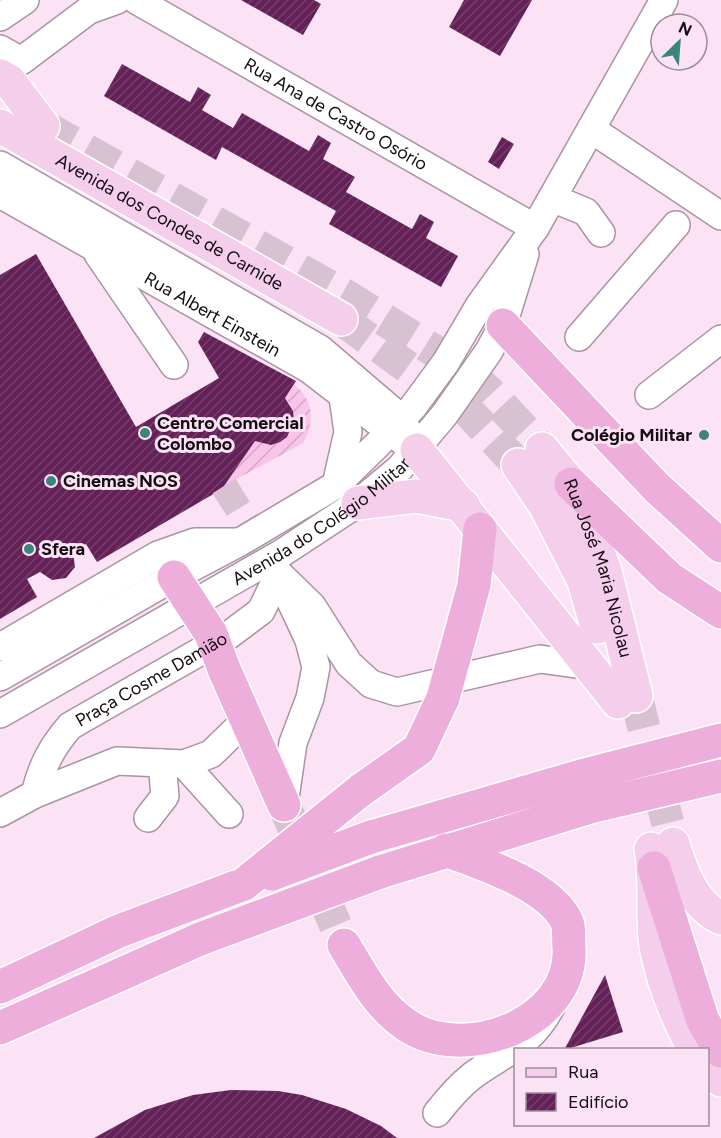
<svg xmlns="http://www.w3.org/2000/svg" width="721" height="1138" viewBox="0 0 721 1138" font-family="Figtree,sans-serif">
<style>
.garden{fill:url(#garden-furrows)}
.building{fill:url(#building-hatch)}
.lines{fill:none;stroke-linecap:round;stroke-linejoin:round}
.minor-tunnel{stroke:#d8c2d2;stroke-width:27;stroke-dasharray:27 14;stroke-linecap:butt}
.major-tunnel{stroke:#d8c2d2;stroke-width:33;stroke-dasharray:33 16;stroke-linecap:butt}
.highway-tunnel{stroke:#d8c2d2;stroke-width:33;stroke-dasharray:33 16;stroke-linecap:butt}
.minor-casing{stroke:#aa93a3;stroke-width:30}
.major-casing{stroke:#fff;stroke-width:36}
.highway-casing{stroke:#fff;stroke-width:36}
.minor{stroke:#fff;stroke-width:27}
.major{stroke:#f4ceea;stroke-width:33}
.highway{stroke:#edaedc;stroke-width:33}
.highway-bridge-casing{stroke:#fff;stroke-width:36;stroke-linecap:butt}
.highway-bridge{stroke:#edaedc;stroke-width:33}
.poi-dot{fill:#3d847d;stroke:#fbe2f4;stroke-width:2}
.labels{text-anchor:middle;dominant-baseline:central;stroke-width:6;stroke-linejoin:round;paint-order:stroke}
.street-label{font-size:18px;fill:#140c12;stroke:#fbe2f4}
.poi-label{font-size:18px;font-weight:bold;fill:#140c12;stroke:#fbe2f4;text-anchor:start}
</style>
<defs>
<pattern id="garden-furrows" width="10" height="10" patternUnits="userSpaceOnUse" patternTransform="scale(1.5)"><rect width="10" height="10" fill="#f9c4ea"/><path d="M-1 1l2-2M0 10L10 0M9 11l2-2" fill="none" stroke="#d5a7c8"/></pattern>
<pattern id="building-hatch" width="6" height="6" patternUnits="userSpaceOnUse" patternTransform="scale(1.5)"><rect width="6" height="6" fill="#642157"/><path d="M-1 1l2-2M0 6l6-6M5 7l2-2" fill="none" stroke="#753f6a"/></pattern>
</defs>
<rect width="100%" height="100%" fill="#fbe2f4"/>
<path class="garden" d="M294 385C314 399 315 422 303 443L224 486 255 441 271 445 287 437C296 423 296 410 285 398Z"/>
<path class="building" d="M241 0H314L321 4 303 35Z
M464 0H532L500 56 449 27Z
M122 64 190 102 198 87 211 95 202 110 233 128 242 113 309 151 318 135 331 143 323 159 355 177 346 192 412 229 420 214 434 222 426 238 458 256 441 287 329 224 336 211 222 147 216 160 104 96Z
M502 137 514 144 499 169 488 162Z
M36 254 136 427 219 378 198 342 204 332 296 381 285 398 293 411 294 421 287 437 280 442 271 445 255 441 222 489 97 562 86 544 73 552 75 567 66 578 52 580 40 572 27 579 37 597 0 619V275Z
M605 975 623 1032 564 1050Z
M231 1090 278 1091 302 1095 346 1109 381 1126 397 1138H94L145 1110 193 1095Z"/>
<g class="lines">
<path class="minor-tunnel" d="M224 486 279 574"/>
<path class="major-tunnel" d="M43 126 343 294 459 366 488 391 542 449
M341 319 468 411 518 465
M636 696 673 844"/>
<path class="highway-tunnel" d="M284 805 344 945"/>
<defs>
<g id="minor">
<path id="s1" d="M136 0 535 228"/>
<path d="M0 17 25 0"/>
<path d="M0 49 21 61 89 10 117 0"/>
<path d="M591 129 721 216"/>
<path d="M0 165 320 349 402 419 410 436"/>
<path id="s2" d="M0 194 309 369 404 442"/>
<path d="M552 198 586 212 601 233"/>
<path d="M98 254 174 365"/>
<path d="M579 337 676 225"/>
<path d="M649 395 721 339"/>
<path d="M336 485 348 432 343 397"/>
<path d="M279 574 312 606 349 664 371 684 397 692 540 659 590 666"/>
<path d="M0 647 158 555 195 542H236"/>
<path d="M0 677 174 577 240 542 336 485 379 443 413 407 446 362 479 306 535 228 664 0"/>
<path id="s3" d="M0 714 282 553 358 503 400 468 445 414 489 351 503 325 525 254"/>
<path d="M184 764 229 814"/>
<path id="s4" d="M35 794C42 766 51 748 70 726L229 635 261 611 279 574"/>
<path d="M284 805 293 743 310 698 316 667 309 640 285 589"/>
<path d="M0 813 35 794 117 761 184 764 211 754 246 720"/>
<path d="M148 818 165 796 162 763"/>
<path d="M437 1113C448 1099 458 1087 472 1076 505 1052 530 1046 551 1007"/>
</g>
<g id="major">
<path d="M0 76 9 81 43 126"/>
<path id="s5" d="M0 126 341 319"/>
<path id="s6" d="M542 449 571 484 605 571 636 696"/>
<path d="M417 450 618 702"/>
<path d="M518 465 545 505 584 581 597 627"/>
<path d="M358 503 416 496 463 505"/>
<path d="M673 844C681 871 693 905 721 918"/>
<path d="M651 849C657 881 651 914 656 946 663 983 677 1018 695 1050"/>
<path d="M708 1067 721 1080"/>
</g>
<path id="highway" d="M503 325 657 488 721 546
M571 484 669 578 721 612
M174 577 211 634
M454 658 474 585 480 529
M224 669 284 805
M361 790 419 749 443 698
M371 837 581 776 721 740
M654 868 703 1021 721 1051
M380 872 590 807 721 776
M344 945C361 973 377 1005 405 1024 462 1065 574 1024 569 947 568 940 570 927 566 920 547 884 482 864 446 850
M0 987 119 931 244 884
M0 1028 200 939"/>
</defs>
<use href="#minor" class="minor-casing"/>
<use href="#major" class="major-casing"/>
<use href="#highway" class="highway-casing"/>
<use href="#minor" class="minor"/>
<use href="#major" class="major"/>
<use href="#highway" class="highway"/>
<defs>
<path id="highway-bridge" d="M211 634 224 669
M443 698 454 658
M272 874 371 837
M244 884 361 790
M200 939 380 872"/>
</defs>
<use href="#highway-bridge" class="highway-bridge-casing"/>
<use href="#highway-bridge" class="highway-bridge"/>
</g>
<g class="poi-dot">
<circle cx="145" cy="433" r="6"/>
<circle cx="704" cy="435" r="6"/>
<circle cx="51" cy="481" r="6"/>
<circle cx="29" cy="549" r="6"/>
</g>
<g class="labels">
<g class="street-label">
<text stroke="none"><textPath href="#s1" startOffset="230">Rua Ana de Castro Osório</textPath></text>
<text stroke="none"><textPath href="#s5" startOffset="195">Avenida dos Condes de Carnide</textPath></text>
<text stroke="none"><textPath href="#s2" startOffset="244">Rua Albert Einstein</textPath></text>
<text stroke="none"><textPath href="#s3" startOffset="375">Avenida do Colégio Militar</textPath></text>
<text stroke="none"><textPath href="#s6" startOffset="134">Rua José Maria Nicolau</textPath></text>
<text stroke="none"><textPath href="#s4" startOffset="171">Praça Cosme Damião</textPath></text>
</g>
<g class="poi-label">
<text x="157" y="423">Centro Comercial<tspan x="157" dy="21">Colombo</tspan></text>
<text x="692" y="435" text-anchor="end">Colégio Militar</text>
<text x="63" y="481">Cinemas NOS</text>
<text x="41" y="549">Sfera</text>
</g>
</g>
<rect x="514" y="1048" width="195" height="78" fill="#fbe2f4" stroke="#9f8c9a" stroke-width="1.5"/>
<rect x="526" y="1068" width="30" height="9" fill="#f4ceea" stroke="#9f8c9a" stroke-width="1.5"/>
<text x="568" y="1078" font-size="18" fill="#140c12">Rua</text>
<rect x="526" y="1093" width="30" height="18" fill="url(#building-hatch)" stroke="#9f8c9a" stroke-width="1.5"/>
<text x="568" y="1108" font-size="18" fill="#140c12">Edifício</text>
<g transform="translate(679 42) rotate(25)"><circle r="28" fill="#fbe2f4" stroke="#9f8c9a" stroke-width="1.5"/>
<path d="M0-4.5L10 22L0 15L-10 22Z" fill="#3d847d"/>
<text y="-9" font-size="16" font-weight="bold" text-anchor="middle" fill="#140c12">N</text>
</g>
</svg>
